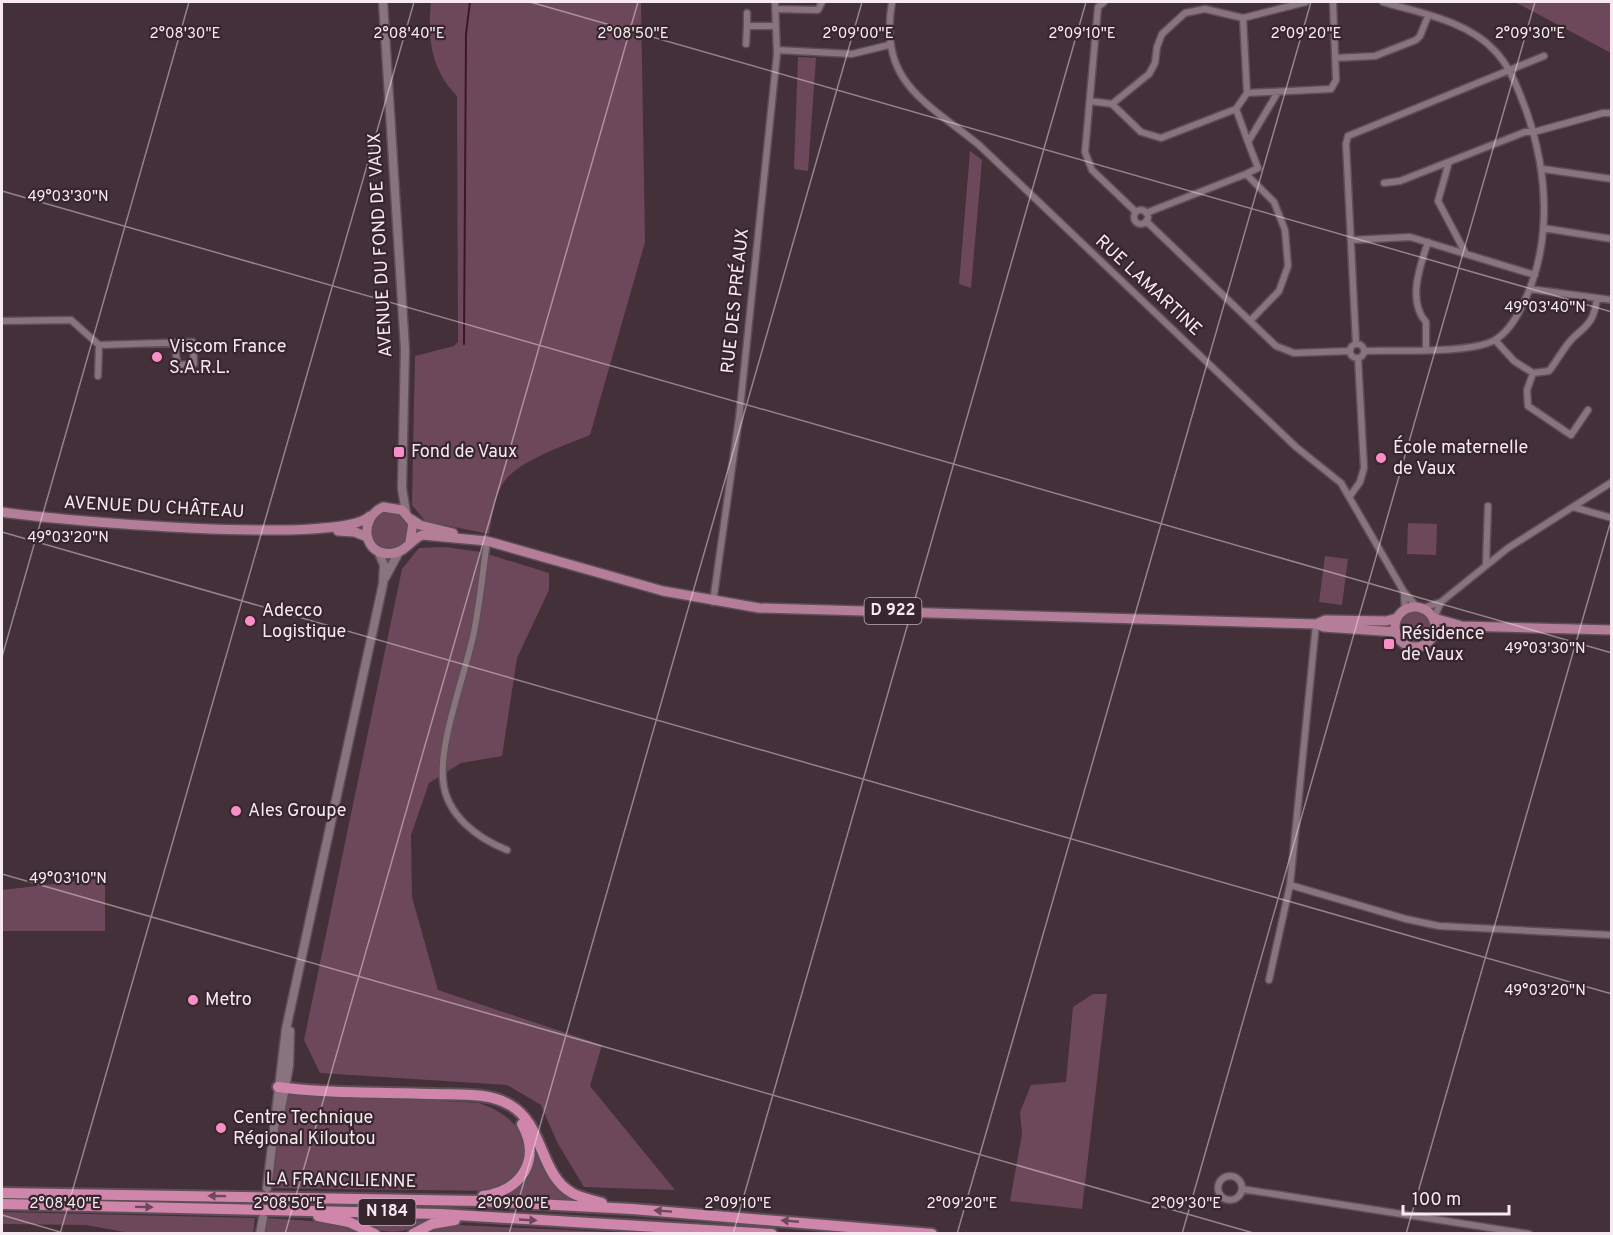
<svg xmlns="http://www.w3.org/2000/svg" width="1613" height="1235" viewBox="0 0 1613 1235" font-family="Overpass,sans-serif">
<style>
.green{fill:#6d485b}
.lines{fill:none;stroke-linecap:round;stroke-linejoin:round}
.stream{stroke:#3e142c;stroke-width:2}
.street-casing{stroke:#5e4e57;stroke-width:9}
.secondary-casing{stroke:#5e4e57;stroke-width:11}
.primary-casing{stroke:#5e4e57;stroke-width:12}
.highway-casing{stroke:#5e4e57;stroke-width:14}
.street{stroke:#89737d;stroke-width:6}
.secondary{stroke:#89737d;stroke-width:8}
.primary{stroke:#b47e99;stroke-width:9}
.highway{stroke:#d085ab;stroke-width:10}
.oneway{fill:#6d475a}
.ticks{fill:none;stroke:#f6e9ef;stroke-width:1.5;stroke-opacity:0.45}
.poi-dot{fill:#fa8fc7;stroke:#38262f;stroke-width:2}
.labels{text-anchor:middle;dominant-baseline:central;stroke-width:4.5;stroke-linejoin:round;paint-order:stroke}
.shield{fill:#38262f;stroke:#bdaeb5;stroke-width:1.5}
.shield-label{font-size:16px;font-weight:bold;fill:#f6e9ef}
.street-label{font-size:18px;fill:#f6e9ef;stroke:#38262f}
.poi-label{font-size:18px;fill:#f6e9ef;stroke:#38262f;text-anchor:start}
.ticks-label{font-size:15px;text-anchor:middle;fill:#f6e9ef;stroke:#38262f;stroke-width:4.5;stroke-linejoin:round;paint-order:stroke}
</style>
<rect width="100%" height="100%" fill="#433039"/>
<path class="green" d="M431 2H641L645 242 590 435C566 445 514 462 502 485 494 499 492 518 489 534L425 521 412 505 415 356 454 346 458 342 457 96C431 70 427 37 431 2Z
M1515 2H1611V53Z
M798 57 816 58 808 171 794 169Z
M970 151 982 160 971 288 959 284Z
M370 530a19 19 0 1 1 38 0a19 19 0 1 1-38 0Z
M1408 523 1437 524 1436 555 1407 554Z
M445 547 481 552 549 573V590L517 658 502 756 461 763 429 783 411 835 412 897 438 990 602 1045 590 1086 675 1190 584 1187 557 1142 541 1105 507 1085 320 1073 304 1040 402 569 419 548Z
M1325 556 1348 559 1342 605 1319 602Z
M1401 627a15 15 0 1 1 30 0a15 15 0 1 1-30 0Z
M105 878V931H2V890Z
M1093 994H1107L1082 1209 1010 1201 1022 1134 1020 1112 1031 1085 1066 1082 1073 1007Z
M300 1093 479 1103C528 1119 546 1163 494 1191L271 1188C273 1170 277 1110 287 1098 290 1094 296 1094 300 1093Z
M534 1144 572 1199V1200L506 1197 518 1186Z
M2 1212 255 1218 253 1233 136 1234 86 1225 2 1224Z
M266 1218 341 1223 368 1234H264Z
M357 1218 425 1221V1223C399 1235 384 1235 357 1221Z
M459 1225 630 1233 420 1234 437 1227Z"/>
<g class="lines">
<path class="stream" d="M464 344 466 34 470 2"/>
<defs>
<path id="street" d="M892 2C878 82 925 101 979 145L1296 447 1341 483 1404 592
M1104 2 1098 7 1085 152 1092 170 1136 212
M775 9 818 10 822 2
M747 13V26H776
M1243 18 1306 2
M746 44 747 26
M777 50 852 54 889 45
M1335 58 1375 56 1416 40 1420 36 1428 16
M1247 93 1331 89 1336 80 1333 2
M1090 101 1112 104 1141 132 1161 138 1236 109 1247 93 1243 18 1205 9 1185 13 1162 34 1157 47 1155 63 1149 74 1112 104
M1236 109 1248 142
M1449 162 1438 201 1466 254
M1543 169 1612 179
M1246 174 1258 168 1248 142 1278 92
M1384 183 1400 181 1525 132H1534L1603 113H1612
M1134 217a7 7 0 1 1 14 0a7 7 0 1 1-14 0Z
M1146 213 1246 174 1274 202 1285 230 1288 266 1279 291 1250 321
M1146 221 1276 346 1294 353 1350 351
M1543 228 1612 239
M1351 240 1410 237 1535 275
M1530 289 1612 300
M2 321 71 320 99 345 193 342 194 364 177 365 175 343
M1495 340 1514 361 1533 373 1549 371C1557 361 1565 345 1574 337 1590 323 1594 320 1597 298
M1350 351a7 7 0 1 1 14 0a7 7 0 1 1-14 0Z
M1356 344 1346 144 1348 136 1544 56
M1426 349V322C1407 301 1420 266 1428 242
M1364 351C1396 350 1470 354 1495 340 1508 332 1517 317 1523 304 1553 243 1548 172 1526 110 1518 89 1510 66 1494 50 1467 21 1420 13 1383 2
M1533 373 1527 390 1528 406 1571 435 1588 410
M98 376 99 345
M1350 496 1360 482 1364 468 1358 358
M1573 507 1612 518
M487 541C483 571 480 602 474 632 466 672 439 741 443 780 446 815 477 838 507 850
M1486 564 1488 506
M713 602 739 418 777 54 775 2
M1441 602 1508 548 1612 482
M1423 608 1441 602 1434 618
M1405 610 1404 592 1417 607
M1290 885 1406 919 1439 926 1612 935
M1269 980 1290 885 1316 624
M1218 1188a12 12 0 1 1 24 0a12 12 0 1 1-24 0Z
M1242 1189 1529 1234"/>
<path id="secondary" d="M383 2 405 349 402 488 406 513
M385 578 399 552
M279 1119 289 1066 290 1031
M267 1188 286 1029 383 584 384 565 378 551
M260 1234 263 1218"/>
<path id="primary" d="M2 512C53 520 341 546 370 516
M411 519 420 525 453 533
M338 531 355 532 367 537
M410 542 413 523 402 510 383 507C357 519 364 559 394 553 406 551 411 540 422 535L487 541 663 591 759 608 1316 624 1324 627 1396 632
M1395 627a20 20 0 1 1 40 0a20 20 0 1 1-40 0Z
M1434 618 1462 626 1612 630
M1316 624 1325 620 1386 621 1397 618"/>
<path id="highway" d="M278 1087C329 1094 382 1092 434 1094 457 1095 489 1092 510 1105 544 1124 539 1174 572 1193 581 1198 592 1200 602 1203
M2 1193 481 1201 632 1209 932 1234
M483 1196C521 1191 542 1160 522 1124
M2 1204 440 1214 772 1234
M318 1216 349 1222 375 1234
M413 1234 432 1224 455 1220"/>
</defs>
<use href="#street" class="street-casing"/>
<use href="#secondary" class="secondary-casing"/>
<use href="#primary" class="primary-casing"/>
<use href="#highway" class="highway-casing"/>
<use href="#street" class="street"/>
<use href="#secondary" class="secondary"/>
<use href="#primary" class="primary"/>
<use href="#highway" class="highway"/>
</g>
<defs><path id="oneway-solid" d="M-6-.8H1V-3.2L6.5 0L1 3.2V.8H-6Z" transform="scale(1.5)"/></defs>
<g class="oneway">
<use href="#oneway-solid" transform="translate(217 1196) rotate(-179)"/>
<use href="#oneway-solid" transform="translate(144 1207) rotate(1)"/>
<use href="#oneway-solid" transform="translate(663 1211) rotate(-176)"/>
<use href="#oneway-solid" transform="translate(528 1220) rotate(3)"/>
<use href="#oneway-solid" transform="translate(790 1221) rotate(-175)"/>
</g>
<path class="ticks" d="M530 2 1612 312M2 191 1612 653M2 532 1612 994M2 657 189 2M2 874 1257 1234M2 1215 67 1234M60 1234 414 2M285 1234 638 2M509 1234 862 2M733 1234 1086 2M957 1234 1311 2M1182 1234 1535 2M1406 1234 1612 517"/>
<g class="poi-dot">
<circle cx="157" cy="357" r="6"/>
<rect x="393" y="446" width="12" height="12" rx="3"/>
<circle cx="1381" cy="458" r="6"/>
<circle cx="250" cy="621" r="6"/>
<rect x="1383" y="638" width="12" height="12" rx="3"/>
<circle cx="236" cy="811" r="6"/>
<circle cx="193" cy="1000" r="6"/>
<circle cx="221" cy="1128" r="6"/>
</g>
<g class="labels">
<g class="shield">
<rect x="864.5" y="598" width="57" height="26" rx="4.5"/>
<rect x="358.5" y="1199" width="57" height="26" rx="4.5"/>
</g>
<g class="shield-label">
<text x="893" y="611">D 922</text>
<text x="387" y="1212">N 184</text>
</g>
<g class="street-label">
<text transform="translate(381 245) rotate(-93)">AVENUE DU FOND DE VAUX</text>
<text transform="translate(1148 286) rotate(43)">RUE LAMARTINE</text>
<text transform="translate(736 301) rotate(-84)">RUE DES PRÉAUX</text>
<text transform="translate(154 508) rotate(3)">AVENUE DU CHÂTEAU</text>
<text transform="translate(341 1181) rotate(1)">LA FRANCILIENNE</text>
</g>
<g class="poi-label">
<text x="169" y="347">Viscom France<tspan x="169" dy="21">S.A.R.L.</tspan></text>
<text x="1393" y="448">École maternelle<tspan x="1393" dy="21">de Vaux</tspan></text>
<text x="411" y="452">Fond de Vaux</text>
<text x="262" y="611">Adecco<tspan x="262" dy="21">Logistique</tspan></text>
<text x="1401" y="634">Résidence<tspan x="1401" dy="21">de Vaux</tspan></text>
<text x="248" y="811">Ales Groupe</text>
<text x="205" y="1000">Metro</text>
<text x="233" y="1118">Centre Technique<tspan x="233" dy="21">Régional Kiloutou</tspan></text>
</g>
</g>
<g class="ticks-label">
<text x="185" y="38">2°08'30"E</text>
<text x="409" y="38">2°08'40"E</text>
<text x="633" y="38">2°08'50"E</text>
<text x="858" y="38">2°09'00"E</text>
<text x="1082" y="38">2°09'10"E</text>
<text x="1306" y="38">2°09'20"E</text>
<text x="1530" y="38">2°09'30"E</text>
<text x="68" y="201">49°03'30"N</text>
<text x="1545" y="312">49°03'40"N</text>
<text x="68" y="542">49°03'20"N</text>
<text x="1545" y="653">49°03'30"N</text>
<text x="68" y="883">49°03'10"N</text>
<text x="1545" y="995">49°03'20"N</text>
<text x="65" y="1208">2°08'40"E</text>
<text x="289" y="1208">2°08'50"E</text>
<text x="513" y="1208">2°09'00"E</text>
<text x="738" y="1208">2°09'10"E</text>
<text x="962" y="1208">2°09'20"E</text>
<text x="1186" y="1208">2°09'30"E</text>
</g>
<rect width="1613" height="1235" fill="none" stroke="#f6e9ef" stroke-width="6"/>
<path d="M1403 1205v9h106v-9" fill="none" stroke="#f6e9ef" stroke-width="3"/>
<text x="1412" y="1205" font-size="18" fill="#f6e9ef" stroke="#38262f" stroke-width="4.5" paint-order="stroke">100 m</text>
</svg>
